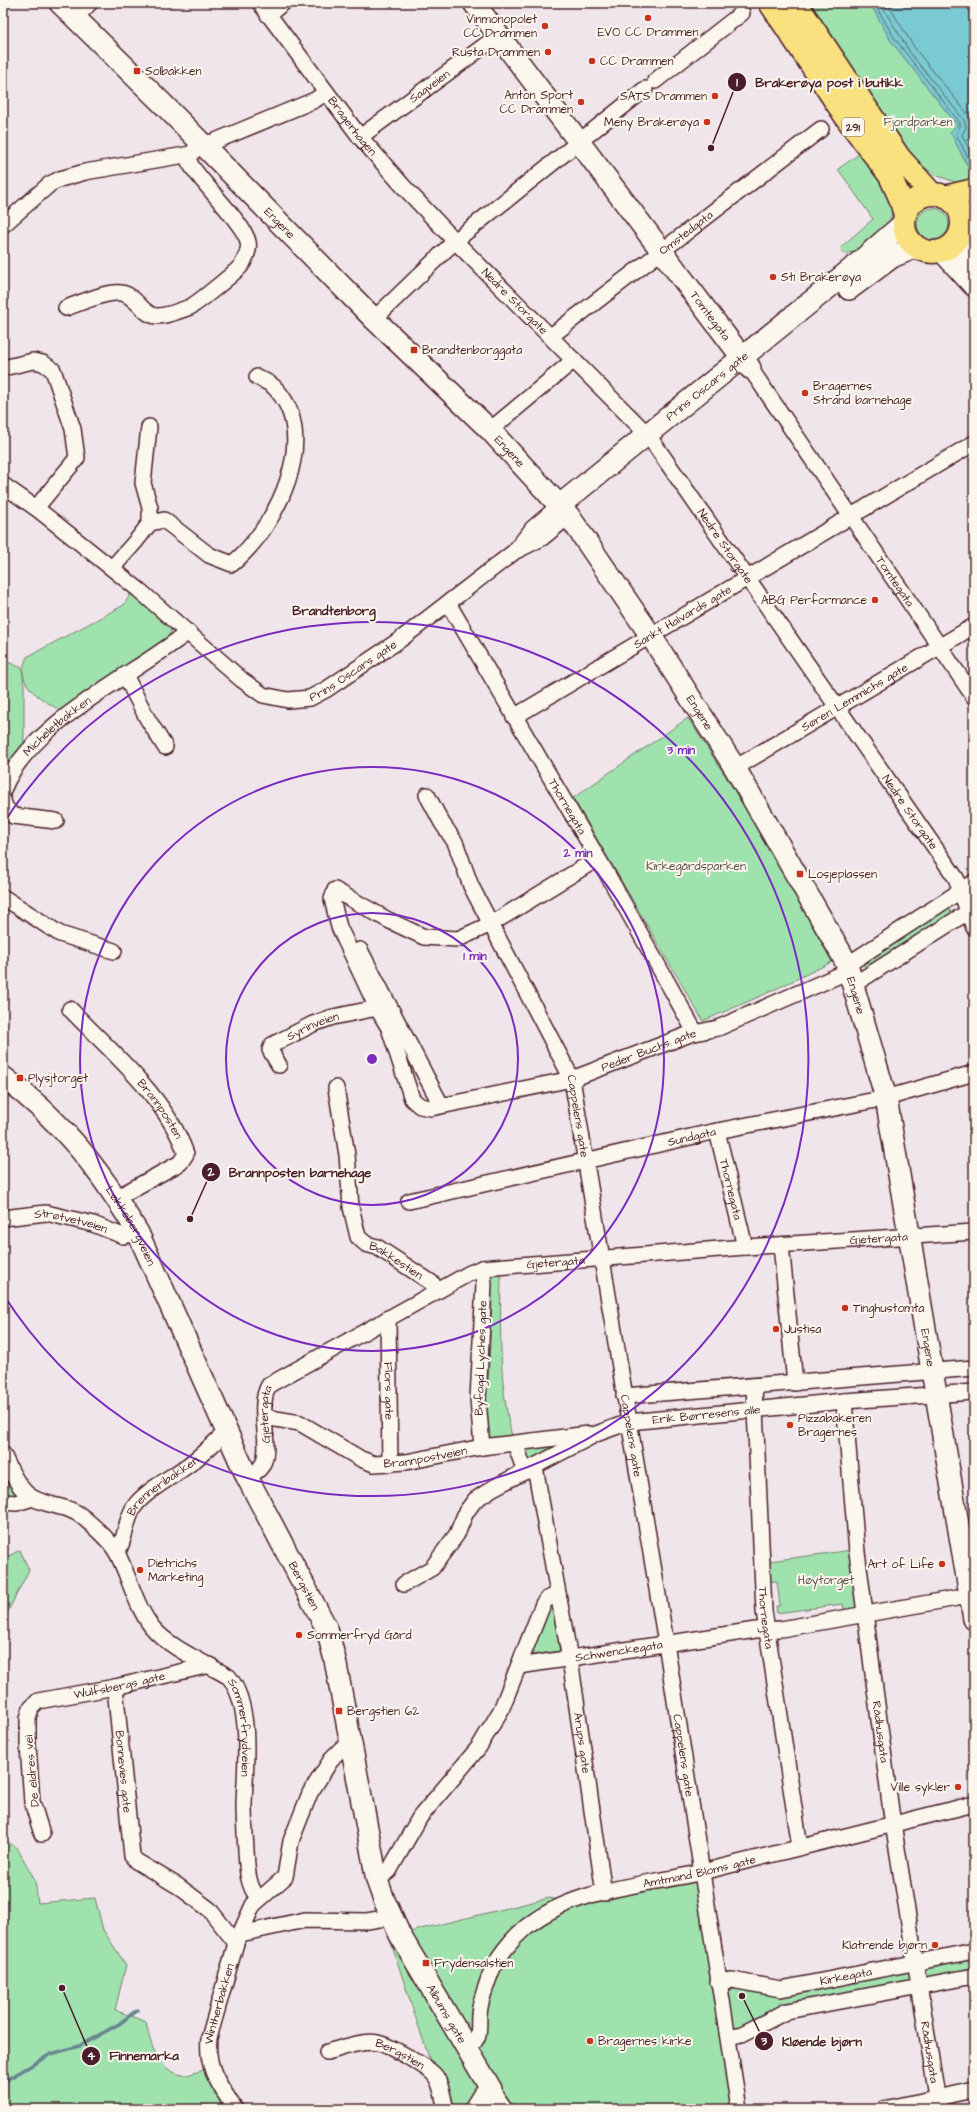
<svg xmlns="http://www.w3.org/2000/svg" width="977" height="2112" viewBox="0 0 977 2112" font-family="'Architects Daughter',sans-serif">
<style>
.green{fill:#9fe2ad;stroke:#74806c}
.water{fill:#79cad1;stroke:#66868f}
.lines{fill:none;stroke-linecap:round;stroke-linejoin:round}
.shore{stroke:#5d636d;stroke-width:1}
.stream{stroke:#66868f;stroke-width:3.5}
.street-casing{stroke:#4a1f2b;stroke-width:18}
.secondary-casing{stroke:#4a1f2b;stroke-width:24}
.highway-casing{stroke:#4a1f2b;stroke-width:25}
.street{stroke:#fbf7ec;stroke-width:15}
.secondary{stroke:#fbf7ec;stroke-width:21}
.highway{stroke:#fae180;stroke-width:22}
.ring{fill:none;stroke:#7b2cbf;stroke-width:2}
.poi-dot{fill:#c8321e;stroke:#fbf7ec;stroke-width:1.5}
.labels{text-anchor:middle;dominant-baseline:central;stroke-width:4;stroke-linejoin:round;paint-order:stroke}
.shield{fill:#fbf7ec;stroke:#7f6065;stroke-width:1}
.shield-label{font-size:11px;font-weight:bold;fill:#4a1f2b}
.poi-label{font-size:12px;fill:#4a1f2b;stroke:#fbf7ec;text-anchor:start}
.street-label{font-size:12px;fill:#4a1f2b;stroke:#fbf7ec}
.park-label{font-size:12px;fill:#5f504c;stroke:#fbf7ec}
.neighbourhood-label{font-size:13px;font-weight:bold;fill:#4a1f2b;stroke:#fbf7ec}
.centre{fill:#7b2cbf;stroke:#fbf7ec;stroke-width:2}
.ring-label{font-size:12px;text-anchor:middle;font-weight:bold;fill:#7b2cbf;stroke:#fbf7ec;stroke-width:4;stroke-linejoin:round;paint-order:stroke}
.leader{fill:none;stroke:#4a1f2b;stroke-width:1.5}
.callout-dot{fill:#4a1f2b;stroke:#fbf7ec;stroke-width:1.5}
.mark-label{font-size:12px;text-anchor:middle;font-weight:bold;fill:#fff}
.callout-label{font-size:13px;text-anchor:middle;font-weight:bold;fill:#4a1f2b;stroke:#fbf7ec;stroke-width:4;stroke-linejoin:round;paint-order:stroke}
</style>
<rect width="100%" height="100%" fill="#f0e5eb"/>
<filter id="ink" filterUnits="userSpaceOnUse"><feTurbulence type="fractalNoise" baseFrequency=".025" numOctaves="2"/><feDisplacementMap in="SourceGraphic" scale="8" xChannelSelector="R" yChannelSelector="G"/><feConvolveMatrix kernelMatrix="1 2 1 2 8 2 1 2 1" color-interpolation-filters="sRGB"/></filter>
<g filter="url(#ink)">
<path class="green" d="M805 3H870L891 41 957 125 961 154 974 178V183H958L935 175 906 154Z
M862 152 884 179 892 202V212L889 225 856 251 845 254 842 252 841 247 873 219 838 169Z
M917 224a16 16 0 1 1 32 0a16 16 0 1 1-32 0Z
M132 591 170 625 171 632 168 639 64 713C44 700 12 686 27 657L124 605Z
M3 660 22 668 24 685V744L11 760 3 777Z
M688 718 759 828 832 962 763 995 703 1021 573 798Z
M947 906 952 914 867 970 862 962Z
M497 1275 501 1277C500 1330 499 1384 512 1436L489 1439 484 1401 488 1380 492 1302 491 1278Z
M576 1438 527 1463 523 1448Z
M3 1471 18 1495 8 1497 3 1496Z
M20 1550 29 1570 3 1621V1559Z
M852 1550 857 1607 854 1611 845 1613 843 1604 777 1613 776 1606H780L777 1581 765 1582 763 1562Z
M551 1605 553 1607 560 1651 531 1655 528 1653 546 1607Z
M3 1839 17 1848 35 1880 38 1903 95 1898 103 1930 126 1965 115 2010 146 2022C150 2043 157 2071 183 2075 188 2076 198 2071 204 2070L227 2109H3Z
M701 1872 718 1990 747 1989 974 1951V1976L759 2019 726 2032 739 2109H446L390 1940 417 1930 549 1898 568 1902Z"/>
<path class="water" d="M870 3H974V178L950 132 957 125 891 41Z"/>
<g class="lines">
<path class="shore" d="M874 3 895 39 960 123V127L956 134 974 170
M880 3 911 54 964 120 966 127 962 135 974 159
M887 3 916 50 970 117 972 126 969 135 974 144"/>
<path class="stream" d="M3 1571 5 1570
M3 2082 51 2054 79 2046 119 2024 137 2010"/>
<defs>
<g id="street">
<path id="s1" d="M260 3 360 137 403 186 455 241 648 435 956 878 974 928"/>
<path d="M268 15 283 3"/>
<path d="M75 18 90 3"/>
<path d="M655 81 742 13"/>
<path id="s2" d="M360 137 499 35"/>
<path d="M3 225 50 184 60 179 85 172 191 154"/>
<path d="M66 308C80 303 107 291 121 293 137 295 143 317 158 316 167 316 182 310 190 307 198 303 233 274 240 267 245 261 250 249 248 242 245 224 200 182 189 162L191 154 201 143 213 142 315 100 326 92"/>
<path d="M374 319 455 241 645 89"/>
<path id="s3" d="M551 336 821 129"/>
<path d="M3 368 33 361 43 363 53 370 73 429 77 458 36 508"/>
<path id="s4" d="M750 368 974 697"/>
<path d="M149 427 143 483 150 508V523"/>
<path d="M490 430 574 360"/>
<path id="s5" d="M3 485 36 508 139 590 242 680 263 695 288 700 310 698 327 689 401 639 514 552 533 528 560 505"/>
<path d="M518 550 542 538 569 516"/>
<path d="M112 568 136 541 150 523 164 520 209 555 232 564C276 528 322 437 275 388 271 383 262 380 257 377"/>
<path id="s6" d="M448 603 606 872 695 1032"/>
<path d="M125 675 147 718 165 747"/>
<path id="s7" d="M514 717 974 443"/>
<path id="s8" d="M735 768 974 626"/>
<path id="s9" d="M3 790C29 723 133 676 188 632"/>
<path id="s10" d="M427 795 442 823 455 842 471 886 572 1079 666 1643 739 2109"/>
<path d="M3 800 5 807 13 816 56 821"/>
<path id="s11" d="M597 859 491 924 458 939 424 937 388 920 335 890 332 899 339 927 377 1008 389 1028 412 1099 420 1106 431 1108 572 1079 690 1034 718 1028 849 971"/>
<path d="M3 897 60 934 114 951"/>
<path d="M360 950 441 1105"/>
<path d="M847 965 974 882"/>
<path d="M853 985 974 908"/>
<path id="s12" d="M70 1009C110 1051 167 1098 186 1154L180 1163 116 1198"/>
<path id="s13" d="M279 1065 270 1050 272 1045 313 1024 333 1017 377 1008"/>
<path id="s14" d="M336 1088 347 1155 351 1207 358 1237 366 1244 377 1247 432 1283 437 1291"/>
<path id="s15" d="M717 1131 745 1247"/>
<path id="s16" d="M409 1201 712 1132 886 1098 974 1073"/>
<path id="s17" d="M3 1218 46 1213 93 1224 123 1236 138 1233"/>
<path d="M781 1245 795 1383"/>
<path d="M482 1268 484 1284 478 1399 482 1447"/>
<path id="s18" d="M388 1318 390 1464"/>
<path id="s19" d="M754 1386 764 1611 800 1847"/>
<path d="M624 1396 974 1368"/>
<path id="s20" d="M844 1401 857 1552 891 1811 939 2109"/>
<path id="s21" d="M264 1417 300 1423 361 1459 374 1464 406 1462 482 1447 589 1434"/>
<path d="M515 1443 525 1472"/>
<path id="s22" d="M3 1454C9 1468 19 1491 33 1498 50 1507 69 1505 84 1518 95 1528 110 1540 117 1553 130 1578 135 1605 152 1627 169 1648 206 1663 229 1677 253 1707 245 1768 244 1804 244 1820 245 1835 246 1850 247 1867 247 1886 259 1899"/>
<path id="s23" d="M535 1467 570 1659 604 1893"/>
<path id="s24" d="M247 1477C251 1474 257 1472 260 1468 275 1451 255 1409 269 1385L468 1274 482 1268 745 1247 974 1232"/>
<path d="M3 1502 16 1503 33 1498"/>
<path id="s25" d="M117 1553C126 1539 125 1521 134 1507 145 1491 172 1477 187 1466 201 1456 214 1443 227 1431"/>
<path id="s26" d="M404 1584 432 1568 457 1534 466 1512 475 1500 493 1488 596 1434 629 1422 844 1401 974 1392"/>
<path id="s27" d="M519 1666 756 1630 781 1629 974 1595"/>
<path id="s28" d="M115 1687 132 1856 136 1861 178 1886 209 1909 236 1943"/>
<path id="s29" d="M42 1834 32 1802 28 1745V1718L31 1708 38 1701 115 1687 210 1665"/>
<path d="M377 1880 389 1871 420 1817 479 1747 501 1710 543 1604 547 1599 558 1594"/>
<path d="M240 1934 305 1920 367 1921 391 1917"/>
<path id="s30" d="M718 1982 732 1980 781 1989 974 1951"/>
<path d="M728 2037 742 2034 787 2011 974 1976"/>
<path id="s31" d="M467 2049C482 2037 478 2031 479 2014 480 2001 486 1987 490 1975 496 1958 512 1939 526 1927 574 1888 644 1886 702 1872 793 1850 883 1826 974 1804"/>
<path id="s32" d="M327 2052C342 2048 363 2040 378 2043 388 2045 431 2068 436 2077 442 2086 443 2099 446 2109"/>
<path d="M491 2089 505 2109"/>
<path id="s33" d="M235 2109C219 2084 206 2069 209 2038L236 1943 253 1905 285 1877 291 1841 310 1793 333 1757 341 1749 351 1746"/>
<path d="M884 2109 974 2090"/>
</g>
<g id="secondary">
<path id="s34" d="M60 3 162 103 374 319 490 430 569 516 651 636 735 768 841 953 847 965 886 1098 974 1619"/>
<path id="s35" d="M474 3 750 368"/>
<path d="M960 232 974 272"/>
<path d="M942 251 974 286"/>
<path d="M849 289 892 257 916 247"/>
<path id="s36" d="M560 505 855 266 903 224"/>
<path id="s37" d="M3 1077C63 1121 100 1170 138 1233L247 1477 327 1629 335 1660 377 1880 384 1900 400 1935 491 2089 483 2096 475 2109"/>
</g>
<path id="highway" d="M770 3 848 120 890 176 900 198 905 215
M796 3 899 157 932 194
M904 223a29 29 0 1 1 58 0a29 29 0 1 1-58 0Z
M945 197 974 190"/>
</defs>
<use href="#street" class="street-casing"/>
<use href="#secondary" class="secondary-casing"/>
<use href="#highway" class="highway-casing"/>
<use href="#street" class="street"/>
<use href="#secondary" class="secondary"/>
<use href="#highway" class="highway"/>
</g>
</g>
<g class="ring">
<circle cx="372" cy="1059" r="146"/>
<circle cx="372" cy="1059" r="292"/>
<path d="M3 824A437 437 0 1 1 3 1294"/>
</g>
<g class="poi-dot">
<circle cx="648" cy="18" r="4"/>
<circle cx="545" cy="26" r="4"/>
<circle cx="548" cy="52" r="4"/>
<circle cx="592" cy="61" r="4"/>
<rect x="133" y="67" width="8" height="8" rx="2"/>
<circle cx="715" cy="96" r="4"/>
<circle cx="581" cy="102" r="4"/>
<circle cx="707" cy="122" r="4"/>
<circle cx="773" cy="277" r="4"/>
<rect x="410" y="346" width="8" height="8" rx="2"/>
<circle cx="805" cy="393" r="4"/>
<circle cx="875" cy="600" r="4"/>
<rect x="796" y="870" width="8" height="8" rx="2"/>
<rect x="16" y="1074" width="8" height="8" rx="2"/>
<circle cx="845" cy="1308" r="4"/>
<circle cx="776" cy="1329" r="4"/>
<circle cx="790" cy="1425" r="4"/>
<circle cx="942" cy="1564" r="4"/>
<circle cx="140" cy="1570" r="4"/>
<circle cx="299" cy="1635" r="4"/>
<rect x="335" y="1707" width="8" height="8" rx="2"/>
<circle cx="958" cy="1787" r="4"/>
<circle cx="935" cy="1945" r="4"/>
<rect x="422" y="1959" width="8" height="8" rx="2"/>
<circle cx="590" cy="2041" r="4"/>
</g>
<g class="labels">
<rect class="shield" x="842" y="118" width="22" height="18" rx="3"/>
<g class="shield-label">
<text x="853" y="127">291</text>
</g>
<g class="poi-label">
<text x="537" y="19" text-anchor="end">Vinmonopolet<tspan x="537" dy="14">CC Drammen</tspan></text>
<text x="648" y="32" text-anchor="middle">EVO CC Drammen</text>
<text x="540" y="52" text-anchor="end">Rusta Drammen</text>
<text x="600" y="61">CC Drammen</text>
<text x="145" y="71">Solbakken</text>
<text x="573" y="95" text-anchor="end">Anton Sport<tspan x="573" dy="14">CC Drammen</tspan></text>
<text x="707" y="96" text-anchor="end">SATS Drammen</text>
<text x="699" y="122" text-anchor="end">Meny Brakerøya</text>
<text x="781" y="277">St1 Brakerøya</text>
<text x="422" y="350">Brandtenborggata</text>
<text x="813" y="386">Bragernes<tspan x="813" dy="14">Strand barnehage</tspan></text>
<text x="867" y="600" text-anchor="end">ABG Performance</text>
<text x="808" y="874">Losjeplassen</text>
<text x="28" y="1078">Plysjtorget</text>
<text x="853" y="1308">Tinghustomta</text>
<text x="784" y="1329">Justisa</text>
<text x="798" y="1418">Pizzabakeren<tspan x="798" dy="14">Bragernes</tspan></text>
<text x="148" y="1563">Dietrichs<tspan x="148" dy="14">Marketing</tspan></text>
<text x="934" y="1564" text-anchor="end">Art of Life</text>
<text x="307" y="1635">Sommerfryd Gård</text>
<text x="347" y="1711">Bergstien 62</text>
<text x="950" y="1787" text-anchor="end">Ville sykler</text>
<text x="927" y="1945" text-anchor="end">Klatrende bjørn</text>
<text x="434" y="1963">Frydensalstien</text>
<text x="598" y="2041">Bragernes kirke</text>
</g>
<g class="street-label">
<text stroke="none"><textPath href="#s2" startOffset="86">Sagveien</textPath></text>
<text stroke="none"><textPath href="#s1" startOffset="154">Bragerhagen</textPath></text>
<text stroke="none"><textPath href="#s34" startOffset="311">Engene</textPath></text>
<text stroke="none"><textPath href="#s3" startOffset="170">Omstedgata</textPath></text>
<text stroke="none"><textPath href="#s1" startOffset="393">Nedre Storgate</textPath></text>
<text stroke="none"><textPath href="#s35" startOffset="392">Tomtegata</textPath></text>
<text stroke="none"><textPath href="#s36" startOffset="189">Prins Oscars gate</textPath></text>
<text stroke="none"><textPath href="#s34" startOffset="635">Engene</textPath></text>
<text stroke="none"><textPath href="#s1" startOffset="717">Nedre Storgate</textPath></text>
<text stroke="none"><textPath href="#s4" startOffset="258">Tomtegata</textPath></text>
<text stroke="none"><textPath href="#s7" startOffset="196">Sankt Halvards gate</textPath></text>
<text stroke="none"><textPath href="#s5" startOffset="433">Prins Oscars gate</textPath></text>
<text stroke="none"><textPath href="#s8" startOffset="139">Søren Lemmichs gate</textPath></text>
<text stroke="none"><textPath href="#s34" startOffset="959">Engene</textPath></text>
<text stroke="none"><textPath href="#s9" startOffset="85">Micheletbakken</textPath></text>
<text stroke="none"><textPath href="#s6" startOffset="236">Thornegata</textPath></text>
<text stroke="none"><textPath href="#s1" startOffset="1041">Nedre Storgate</textPath></text>
<text stroke="none"><textPath href="#s34" startOffset="1283">Engene</textPath></text>
<text stroke="none"><textPath href="#s13" startOffset="68">Syrinveien</textPath></text>
<text stroke="none"><textPath href="#s11" startOffset="769">Peder Buchs gate</textPath></text>
<text stroke="none"><textPath href="#s12" startOffset="135">Brannposten</textPath></text>
<text stroke="none"><textPath href="#s10" startOffset="357">Cappelens gate</textPath></text>
<text stroke="none"><textPath href="#s16" startOffset="290">Sundgata</textPath></text>
<text stroke="none"><textPath href="#s15" startOffset="60">Thornegata</textPath></text>
<text stroke="none"><textPath href="#s17" startOffset="69">Strøtvetveien</textPath></text>
<text stroke="none"><textPath href="#s37" startOffset="198">Løkkebergveien</textPath></text>
<text stroke="none"><textPath href="#s24" startOffset="742">Gjetergata</textPath></text>
<text stroke="none"><textPath href="#s14" startOffset="196">Bakkestien</textPath></text>
<text stroke="none"><textPath href="#s24" startOffset="418">Gjetergata</textPath></text>
<text stroke="none"><textPath href="#s34" startOffset="1643">Engene</textPath></text>
<text transform="translate(481 1358) rotate(-88)">Byfogd Lyches gate</text>
<text stroke="none"><textPath href="#s18" startOffset="73">Flors gate</textPath></text>
<text stroke="none"><textPath href="#s26" startOffset="364">Erik Børresens alle</textPath></text>
<text stroke="none"><textPath href="#s24" startOffset="71">Gjetergata</textPath></text>
<text stroke="none"><textPath href="#s10" startOffset="681">Cappelens gate</textPath></text>
<text stroke="none"><textPath href="#s21" startOffset="173">Brannpostveien</textPath></text>
<text stroke="none"><textPath href="#s25" startOffset="85">Brenneribakken</textPath></text>
<text stroke="none"><textPath href="#s37" startOffset="598">Bergstien</textPath></text>
<text stroke="none"><textPath href="#s19" startOffset="232">Thornegata</textPath></text>
<text stroke="none"><textPath href="#s27" startOffset="101">Schwenckegata</textPath></text>
<text stroke="none"><textPath href="#s29" startOffset="221">Wulfsbergs gate</textPath></text>
<text stroke="none"><textPath href="#s22" startOffset="385">Sommerfrydveien</textPath></text>
<text stroke="none"><textPath href="#s20" startOffset="333">Rådhusgata</textPath></text>
<text stroke="none"><textPath href="#s23" startOffset="280">Arups gate</textPath></text>
<text stroke="none"><textPath href="#s10" startOffset="1005">Cappelens gate</textPath></text>
<text transform="translate(32 1771) rotate(-95)">De eldres vei</text>
<text stroke="none"><textPath href="#s28" startOffset="85">Bonnevies gate</textPath></text>
<text stroke="none"><textPath href="#s31" startOffset="324">Amtmand Bloms gate</textPath></text>
<text stroke="none"><textPath href="#s30" startOffset="130">Kirkegata</textPath></text>
<text stroke="none"><textPath href="#s33" startOffset="113">Wintherbakken</textPath></text>
<text stroke="none"><textPath href="#s37" startOffset="1054">Albums gate</textPath></text>
<text stroke="none"><textPath href="#s20" startOffset="657">Rådhusgata</textPath></text>
<text stroke="none"><textPath href="#s32" startOffset="77">Bergstien</textPath></text>
</g>
<g class="park-label">
<text x="918" y="122">Fjordparken</text>
<text x="696" y="866">Kirkegårdsparken</text>
<text x="826" y="1580">Høytorget</text>
</g>
<g class="neighbourhood-label">
<text x="334" y="611">Brandtenborg</text>
</g>
</g>
<circle cx="372" cy="1059" r="6" class="centre"/>
<g class="ring-label">
<text x="681" y="754">3 min</text>
<text x="578" y="857">2 min</text>
<text x="475" y="960">1 min</text>
</g>
<path class="leader" d="M711 148L737 82M190 1219L211 1172M742 1996L764 2041M62 1988L91 2056"/>
<g class="callout-dot">
<circle cx="711" cy="148" r="4"/>
<circle cx="190" cy="1219" r="4"/>
<circle cx="742" cy="1996" r="4"/>
<circle cx="62" cy="1988" r="4"/>
<circle cx="737" cy="82" r="10"/>
<circle cx="211" cy="1172" r="10"/>
<circle cx="764" cy="2041" r="10"/>
<circle cx="91" cy="2056" r="10"/>
</g>
<g class="mark-label">
<text x="737" y="86">1</text>
<text x="211" y="1176">2</text>
<text x="764" y="2045">3</text>
<text x="91" y="2060">4</text>
</g>
<g class="callout-label">
<text x="829" y="87">Brakerøya post i butikk</text>
<text x="300" y="1177">Brannposten barnehage</text>
<text x="822" y="2046">Kløende bjørn</text>
<text x="144" y="2060">Finnemarka</text>
</g>
<rect width="977" height="2112" fill="none" stroke="#fbf7ec" stroke-width="16"/>
<rect x="8" y="8" width="961" height="2096" fill="none" stroke="#4a1f2b" stroke-width="1.5" filter="url(#ink)"/>
</svg>
